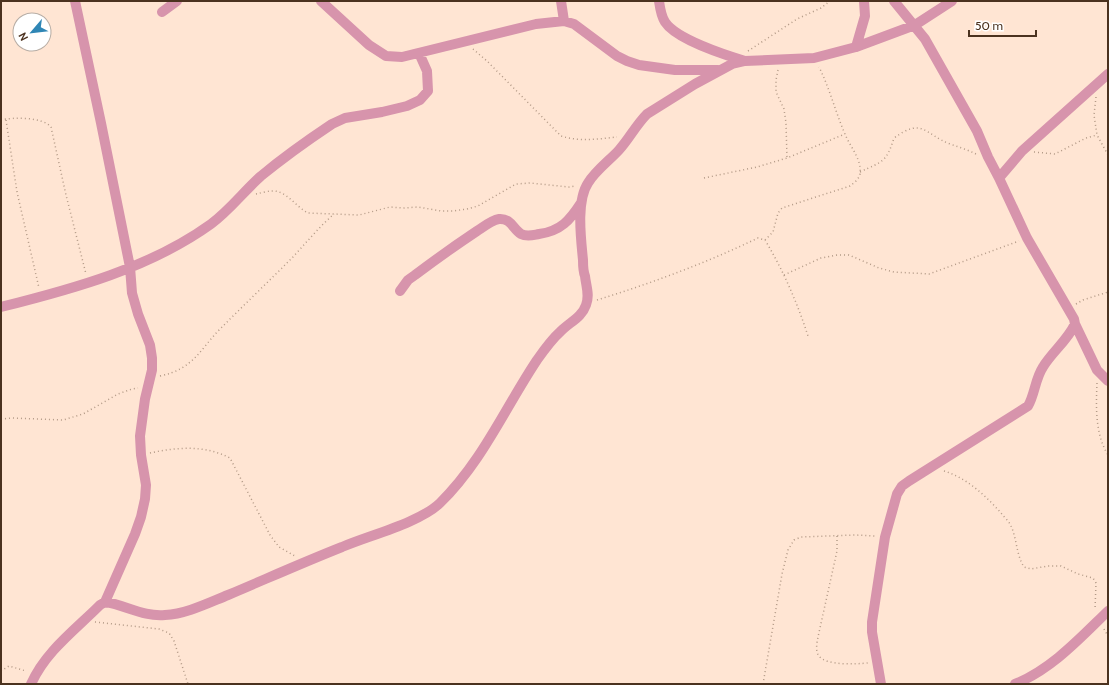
<svg xmlns="http://www.w3.org/2000/svg" width="1109" height="685" viewBox="0 0 1109 685" font-family="Cabin,sans-serif">
<style>
.lines{fill:none;stroke-linecap:round;stroke-linejoin:round}
.path{stroke:#b39a87;stroke-width:1.5;stroke-dasharray:1 3;stroke-linecap:butt}
.street{stroke:#d794ac;stroke-width:10}
</style>
<rect width="100%" height="100%" fill="#ffe5d3"/>
<g class="lines">
<path class="path" d="M473 49 487 61 561 136C580 142 598 139 617 137
M748 51 797 19 821 8 830 1
M778 70 776 80V92L784 109 786 123 787 158
M1096 97 1094 115 1097 135 1108 155
M1 120C13 117 43 117 51 127L66 195 86 274
M6 120 17 192 39 288
M1034 152 1055 154 1086 138 1097 135
M860 172C883 161 886 163 894 138 923 117 924 134 950 144 959 147 968 150 976 154
M704 178 757 167 787 158 845 134
M256 194C261 193 267 191 272 191 286 190 296 207 308 213L359 215 390 207 403 208 418 207 441 211H453L467 209 478 206 516 184 530 183 569 187 575 186
M765 240 773 232 778 213 782 208 850 186C854 183 859 179 860 174 862 159 850 147 845 134 835 111 830 89 819 67
M784 275 821 258 837 255H849L879 268 894 272 929 274 1019 241
M597 300C652 283 706 263 758 238L765 240C783 270 797 302 808 336
M1076 304 1083 300 1108 292
M160 376C194 369 200 349 221 328 244 305 269 281 292 258 306 243 319 227 334 214
M1097 383C1096 407 1095 434 1108 455
M1 419 12 418 63 420 83 414 118 394 132 389 138 388
M150 453C177 447 205 445 230 458L270 535 279 547 295 556
M944 471C967 478 986 496 1001 513 1004 517 1009 521 1011 526 1017 539 1016 554 1024 567L1031 569 1048 566H1061L1078 574 1093 578 1096 583 1095 610
M837 536V551L818 637C817 643 815 651 819 656 826 666 857 664 868 663
M95 622 159 629 169 633 174 641 188 684
M1104 629 1108 636
M1 671 9 666 26 671
M660 684H662
M763 684 782 574 788 550 794 540 801 537 855 535 875 536"/>
<path class="street" d="M75 1 101 123 130 267 132 293 138 314 150 345 152 358V370L145 399 140 436 141 455 146 485 145 499 141 517 135 534 105 602
M321 1 369 45 386 56 402 57 536 24 564 21 574 24 617 56 627 61 639 65 675 70H718
M561 1 564 21
M659 1C660 8 661 16 665 22 676 39 725 55 745 61
M894 1 925 39 977 131 988 157 999 178
M162 12 177 1
M856 47 865 16 864 1
M1108 74 1022 151 999 178 1027 238 1074 319 1075 324 1097 370 1108 381
M400 291 408 280 415 275C435 260 456 245 477 231 483 227 492 220 499 219 511 218 513 229 521 234 527 237 533 235 539 234 561 231 570 220 581 203
M1 307C73 289 150 268 211 224 230 210 244 191 261 176 284 157 308 140 332 124L345 118 382 112 407 106 420 100 428 91 427 71 419 53
M31 684C46 651 75 630 100 605L105 602C126 605 143 617 165 615 186 614 208 603 228 595 266 579 304 562 342 547 370 535 419 523 440 503 482 462 505 408 537 360 544 350 552 339 561 331 570 322 582 317 586 305 590 295 586 286 585 276 583 271 583 265 583 260 581 239 576 201 588 183 595 171 610 160 619 150 629 139 636 125 647 114L695 84 732 64 745 61 814 58 856 47 915 25 952 1
M881 684 872 632V622L885 537 897 494 902 486 909 481 1028 406C1035 394 1035 379 1043 367 1052 352 1067 341 1075 324
M1015 684C1052 669 1080 638 1108 611"/>
</g>
<rect width="1109" height="685" fill="none" stroke="#4b321f" stroke-width="4"/>
<g transform="translate(32 32) rotate(242)"><circle r="19" fill="#ffffff" stroke="#b7ada5"/>
<path d="M0-3L7 15L0 10L-7 15Z" fill="#2f86b5"/>
<text y="-6" font-size="11" font-weight="bold" text-anchor="middle" fill="#4b321f">N</text>
</g>
<path d="M969 30v6h67v-6" fill="none" stroke="#4b321f" stroke-width="2"/>
<text x="975" y="30" font-size="12" fill="#4b321f" stroke="#ffffff" stroke-width="3" paint-order="stroke">50 m</text>
</svg>
